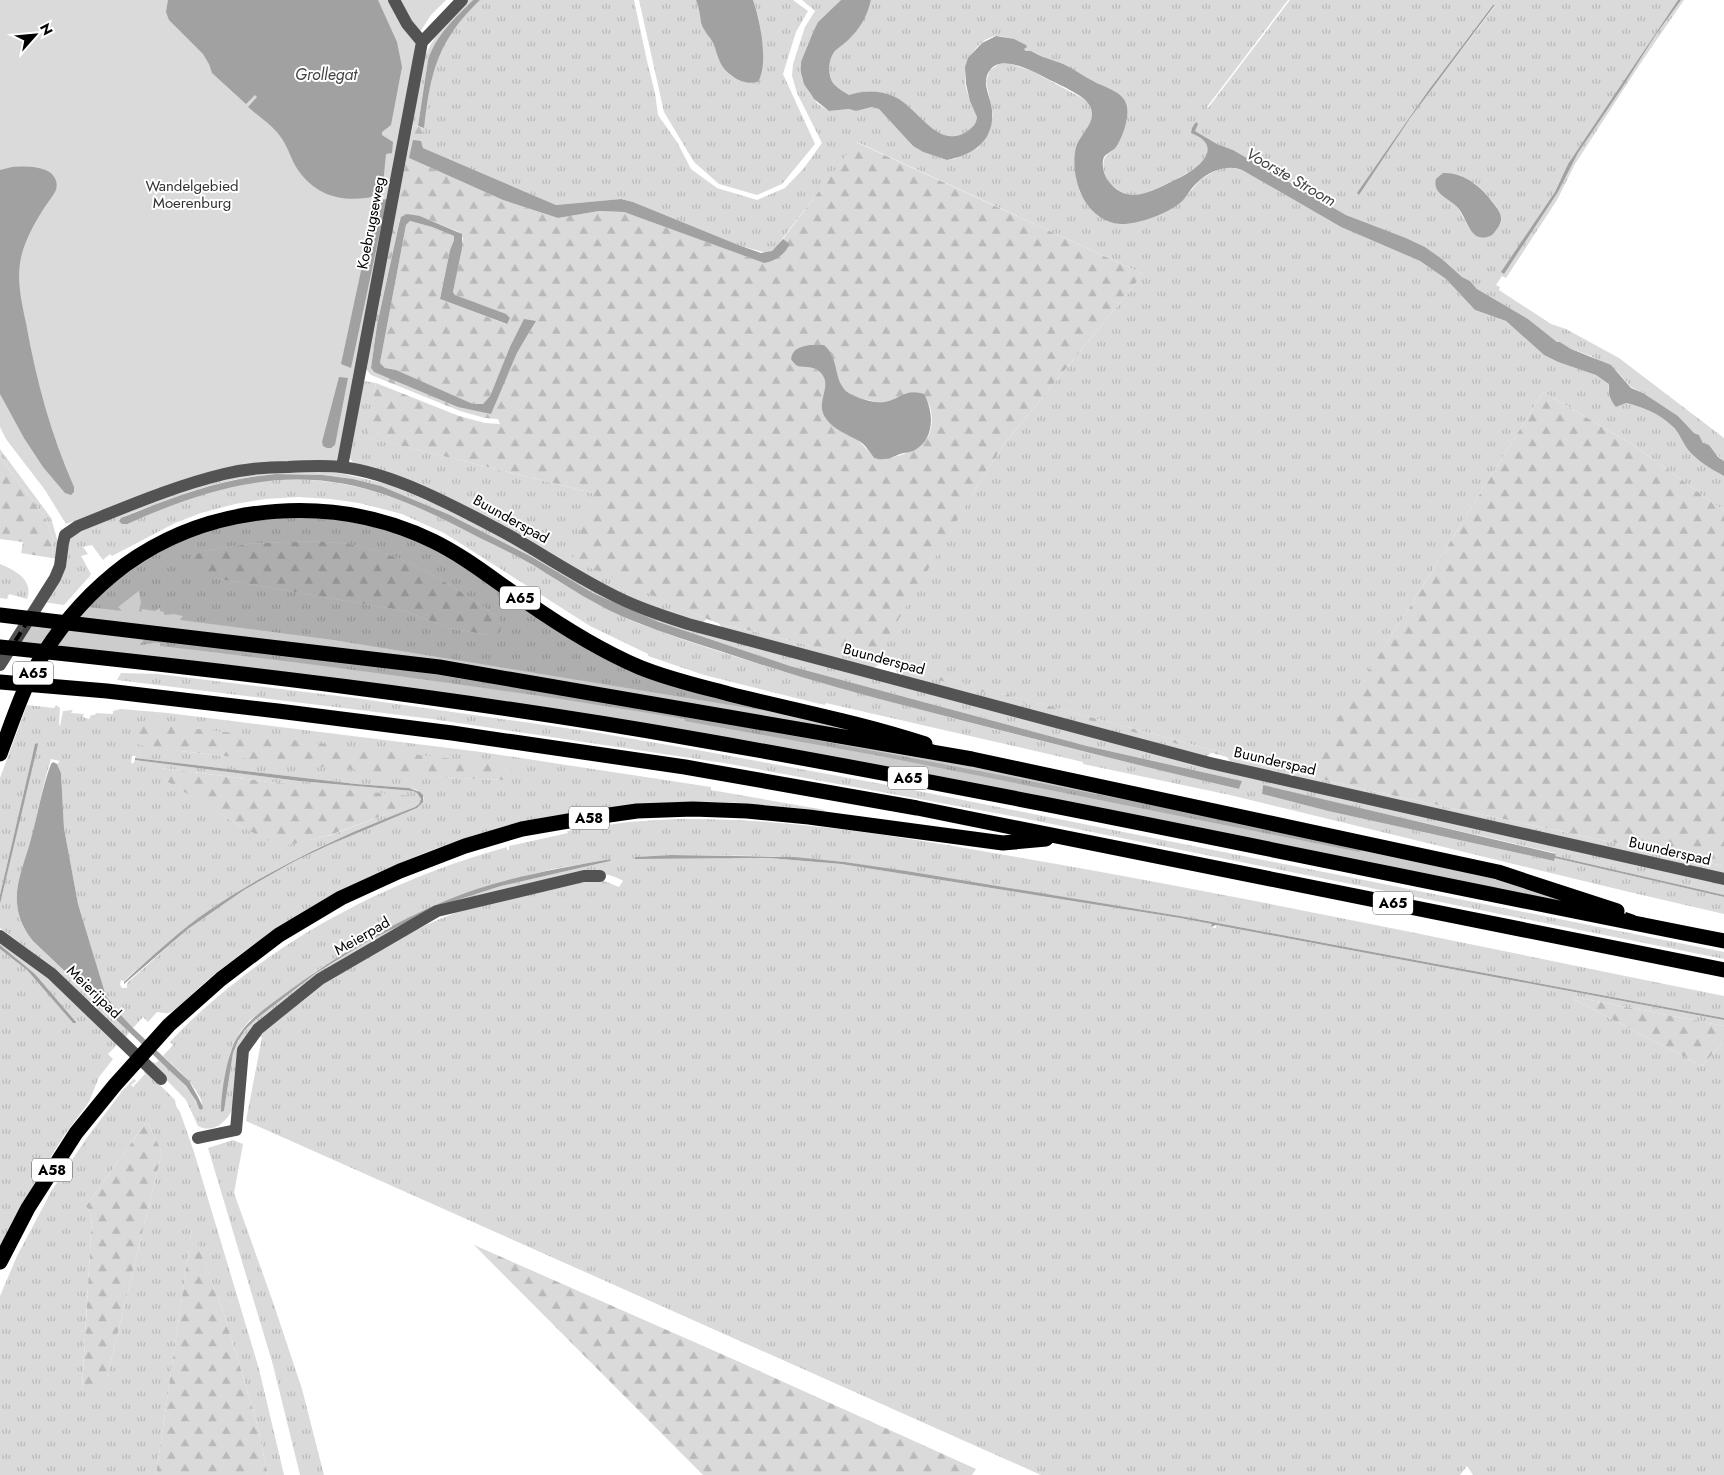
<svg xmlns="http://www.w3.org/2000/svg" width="1724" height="1475" viewBox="0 0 1724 1475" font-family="Jost,sans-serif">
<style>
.grass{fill:url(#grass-tufts);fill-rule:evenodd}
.forest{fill:url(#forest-firs);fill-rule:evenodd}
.park{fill:#dadada}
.water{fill:#a1a1a1}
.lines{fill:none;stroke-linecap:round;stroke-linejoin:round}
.minor{stroke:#535353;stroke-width:12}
.highway{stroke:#000;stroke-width:15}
.marked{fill:#000;fill-opacity:0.2;stroke:#000;stroke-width:4;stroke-dasharray:10 6;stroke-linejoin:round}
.labels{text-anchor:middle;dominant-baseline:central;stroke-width:4;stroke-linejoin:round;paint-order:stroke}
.shield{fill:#fff;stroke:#4c4c4c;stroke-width:1}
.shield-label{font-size:14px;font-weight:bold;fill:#000}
.park-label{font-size:15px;fill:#313131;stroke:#fff}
.street-label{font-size:15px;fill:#000;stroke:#fff}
.water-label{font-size:16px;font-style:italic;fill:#424242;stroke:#fff}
</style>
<defs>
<pattern id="grass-tufts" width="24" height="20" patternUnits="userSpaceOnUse" patternTransform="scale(1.25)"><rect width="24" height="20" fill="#dadada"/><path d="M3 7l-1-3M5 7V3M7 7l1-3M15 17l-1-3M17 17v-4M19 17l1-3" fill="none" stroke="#b9b9b9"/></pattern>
<pattern id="forest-firs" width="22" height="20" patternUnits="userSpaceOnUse" patternTransform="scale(1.25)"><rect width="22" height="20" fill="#dadada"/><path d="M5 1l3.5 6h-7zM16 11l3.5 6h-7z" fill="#b9b9b9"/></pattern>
</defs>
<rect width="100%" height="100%" fill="#fff"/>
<path class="grass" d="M468 0H473C455 18 437 35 428 60L418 126 413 125C417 96 418 59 437 35 446 23 458 12 468 0Z
M480 0H634L647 61 655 93 658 115 677 142 691 169 717 188 757 200 785 188 804 168 822 143 797 93 792 76 793 64 805 27 815 11 802 0H841L818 22 814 30 801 67 802 78 810 94 818 104 829 111 849 109 856 111 872 107 879 109 913 146 923 152 947 160 954 159 978 148 989 133 993 115 986 81 990 70 999 64H1011L1032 71 1082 98 1089 103 1092 111V120L1088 129 1080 138 1076 147V178L1080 192 1093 211 1098 216 1115 223 1121 224 1183 200 1200 180 1218 169 1228 167 1242 170 1341 227 1420 261 1446 279 1475 310 1506 321 1544 355 1558 362 1596 375 1609 383 1608 389 1616 407 1625 403C1642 407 1658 413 1671 425 1680 432 1682 443 1689 451 1699 462 1711 469 1724 476V511L1632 444 1543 392 1408 610 1304 772 1209 749 874 659 987 470 1006 442 1143 274 857 142 776 247 772 251 767 253 741 246 633 202 621 199 556 205 423 148 421 143C427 111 427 77 442 48 451 30 465 14 480 0Z
M639 0H696C699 8 700 15 701 23 703 29 708 34 711 40 725 64 720 80 755 83H757C761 50 765 32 753 0H793L808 11 796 32 783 74 815 144 782 184 757 195 719 184 694 162 664 112Z
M871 0H1288L1207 107 1208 108 1290 0H1678L1579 148 1568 164 1555 192 1504 274 1558 192 1578 153 1622 88 1655 36 1681 0H1684L1640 64 1575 164 1557 200 1506 278 1502 276 1496 285 1500 287 1499 290 1551 324 1566 329 1619 358 1724 438V461L1703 443 1699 435 1694 433 1678 416 1643 393 1631 387 1615 369 1591 356 1571 349 1560 342H1557L1528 319 1477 289 1470 281 1462 277 1442 259 1425 247 1406 238 1346 215 1233 150 1217 144 1195 131V127L1192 128C1198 134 1207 141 1208 149 1210 168 1153 190 1139 196 1121 198 1099 180 1104 160 1105 154 1113 152 1116 146 1123 136 1131 115 1126 102L1077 72 1031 51H1026L1024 49V45C1018 41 1003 35 995 36 977 40 966 60 965 77 964 93 974 103 977 117 976 125 973 128 966 132 937 151 913 102 887 94 876 90 860 91 849 95 844 92 837 88 833 83 827 74 827 58 836 50 842 45 848 41 853 35 862 24 867 13 871 0ZM1493 5 1495 6 1411 117 1359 195 1358 193 1428 91ZM1436 181 1474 183C1483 190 1504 210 1501 222 1500 226 1497 229 1495 232L1475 235 1469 228 1458 208 1436 187Z
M365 381 376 383 367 437 593 493 588 566 707 619 702 623 647 606 354 464 350 458 363 382Z
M0 449 51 518 57 539V559L52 558 53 540 46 519 0 457Z
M292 470 340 473 391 485 451 511 682 626 1724 884V895L1555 856V853L1263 786 1262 794 1328 811 1554 861 1555 858 1724 897V914L1625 891 1230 795 1083 764V762L826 703 825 705 816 703 704 675 648 656V654L590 626 444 533 402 514 359 503 331 499 298 497 265 499 235 504 201 513 175 523 112 556 110 554 103 560 92 545 83 547 88 554 81 556 91 574 89 577 64 605 43 602 70 539 79 531 214 480ZM276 474 323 475 353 479 381 486 450 515 532 557 593 593 659 622 790 666 1087 746 1242 781 1239 789C1143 766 1047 743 952 718 847 690 742 662 640 624 601 609 567 585 531 564 514 554 496 546 479 537 434 514 386 490 336 483 289 475 240 481 196 496 171 504 148 515 124 524L119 520C129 513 143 509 155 505 195 489 233 477 276 474Z
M320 516 393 531 438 550 562 633 786 714 334 640 180 620 183 616 174 614 164 615V612L160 611V608L155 611 142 609 141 612 139 611 141 602 139 592 140 590 118 607 122 611 88 607 120 577 149 557 193 535 259 518ZM287 542C307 542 328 541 348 544 402 552 454 586 498 617L487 635 449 628 407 612 393 609 213 578 204 551 248 544Z
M0 564C15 570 34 580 27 599L9 594 7 599 0 598Z
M718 622 723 625 766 634 880 664 873 668 722 628Z
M146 637C210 645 274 651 338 660 671 708 1002 775 1332 841L1361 850 1360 852 880 756 685 721V719C510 690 335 666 160 646V643C152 642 148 645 140 645Z
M895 668 1187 745 1212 752 1206 757 898 675Z
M121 673 158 674 355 698 593 732 697 750 898 787 1724 952V959L1017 817 724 763 432 719 117 680Z
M27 705 54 708 56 705 60 708 59 724 60 726 63 711 73 710 71 713 84 714 83 717 89 719 91 715H95L96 713 113 714V711L121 709 168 713 481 752 711 787V790L825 810 824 811C779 806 734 801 689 802 581 804 473 828 375 874 315 902 260 937 209 979 201 985 176 1011 169 1013 165 1014 161 1012 157 1012L148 1022 143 1017 133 1028 120 1014 106 996 78 904 64 828 61 773 57 764 60 761 51 759C43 784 38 812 32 838 27 858 15 881 17 902 18 917 24 930 33 941L129 1032 125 1039 28 949 0 928V904L37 743 35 744 0 895V778ZM138 744 507 780C432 778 356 769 281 761 233 756 185 754 138 744ZM132 756H136L135 758 356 784 409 788 417 790 424 798 417 808 329 845 295 861 244 890 188 929 127 983V988H122L120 985 121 980 124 981C152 956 180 930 211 909 274 866 344 834 415 807L419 804 421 799 417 793 413 791 299 781 135 760 133 764 131 762ZM162 768 277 783 413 804 331 835 282 846 238 825 161 777Z
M1227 757 1367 790 1724 866V875L1231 763Z
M675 819C807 817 939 844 1068 866 1287 905 1506 952 1724 996V1018L1186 917 845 862 772 856 671 855 635 857V859L769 858 841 864 1180 918 1213 924 1211 927 1216 928V925L1724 1020V1026L1575 997 1573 999 1702 1066 1724 1041V1475H1473L1467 1466 1460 1475H1041L246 1121 262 1037 257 1036V1034C277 1014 302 996 326 981 368 954 411 929 458 912 501 897 547 889 591 881H604L619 887 623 881C601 867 576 876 553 880 518 887 483 895 449 907 396 926 336 962 291 997 278 1007 260 1017 250 1031 239 1046 236 1088 233 1108 227 1122 213 1134 198 1126L186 1100 151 1064 153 1062 156 1063 159 1060C175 1075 191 1088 199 1109L202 1110C206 1093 175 1067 163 1056L173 1045 170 1042C189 1021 210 1003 232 985 313 920 407 875 507 847V850H509V846L568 833 567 831 628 822ZM611 859 610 861 501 886 445 904 370 940 316 973 255 1020 241 1035 233 1053 224 1111 221 1112 230 1053 240 1032 250 1020 316 971 371 937 446 901 502 882 553 869Z
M0 939 33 964 118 1044 108 1054 113 1059 99 1077 89 1102 63 1137 25 1199 0 1248V949L27 970 73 1023 76 1022 35 974 0 945Z
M145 1070 175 1100 176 1106 180 1112 194 1152 259 1369 284 1475H268L256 1420 225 1317 192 1229 156 1475H0V1296L17 1256 52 1190 86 1139 123 1090 134 1079 136 1081 131 1085 133 1087 145 1074 144 1072ZM148 1123 162 1152 107 1377 82 1389 92 1216 86 1206 145 1124Z
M233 1140 243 1144 234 1193 274 1305 302 1389 324 1475H300L273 1365 208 1148Z"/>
<path class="forest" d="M413 125 424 128 421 143 409 158 503 200 558 218 599 211 624 212 764 263C776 259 783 255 790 244L783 239 856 142 1143 274 1006 442 987 470 875 659 1209 749 1304 771 1408 610 1543 392 1632 444 1724 511V866L1367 790 1227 757 766 634 723 625 707 619 572 560 593 493 366 437 376 383 459 416 485 423 500 424 498 419 485 418 460 411 371 375 365 368ZM420 216 459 232 463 238 453 292 455 295 510 318 506 324 440 299 450 250 454 240V236L432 227 410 221 406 225 380 363 385 368 395 370 473 404H483L490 396 496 381 536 322 517 353 492 410 374 372 371 368 377 325 400 219ZM810 345 816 346 831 354C839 378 838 395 868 400 873 401 878 403 883 402 895 401 904 392 917 392 920 394 924 397 926 399 933 407 934 429 927 438 917 452 890 461 874 458 860 439 839 424 822 408 822 400 826 391 826 383 825 369 808 366 796 365Z
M0 457 46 519 53 540 52 558 21 553 23 542 0 539Z
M287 542C307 542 328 541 348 544 402 552 454 586 498 617L502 623 500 632 493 636 449 628 407 612 393 609 213 578 198 573 193 567C193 558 195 554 204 551L248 544Z
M139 722 513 766 507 780C392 777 276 761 161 749L137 744Z
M162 768 277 783 410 796 414 804 330 835 281 847 238 825 160 777Z
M1575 997 1724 1026V1041L1702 1066 1573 999Z
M148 1123 162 1152 107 1377 103 1389 96 1391 82 1390 92 1216 86 1206 145 1124Z
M192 1228 225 1317 256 1420 268 1475H156Z
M474 1245 735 1360 976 1469 972 1475H703Z"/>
<path class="park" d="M0 0H446L431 15 418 35 339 460 268 464 178 483 66 524 45 490 6 439 0 427Z"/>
<path class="water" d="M168 0H378L397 42 402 67 391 125 382 132V135L393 142 392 153 386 154 382 195C349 203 319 200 298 170 291 160 288 146 280 136 272 125 258 116 248 107L257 97 255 95 246 104 212 73 209 64 203 54 169 20 166 12Z
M473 0H480C438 40 430 72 424 128L418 126 428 60C436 35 455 18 473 0Z
M696 0H753C760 19 769 64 758 82 743 86 726 75 720 62 717 56 716 49 713 43 710 37 703 30 701 23 700 15 699 8 696 0Z
M841 0H871C868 13 862 25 853 35 848 41 842 45 836 50 828 58 827 74 833 83 837 88 844 92 849 95 863 90 881 90 895 97 917 107 938 150 966 132 972 128 976 125 977 117L970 101 966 84 965 67 968 58 982 43 996 36 1014 39 1026 45 1027 47 1024 49 1026 51H1031C1041 57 1053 60 1063 64 1074 69 1083 76 1093 81 1103 87 1119 90 1125 101 1132 112 1123 137 1116 147 1113 151 1107 153 1104 157 1101 164 1104 174 1107 179 1128 210 1156 188 1181 177 1192 171 1217 155 1204 141 1201 137 1195 135 1191 133L1192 128 1196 122 1198 124 1195 131 1217 144 1233 150 1346 215 1406 238 1425 247 1442 259 1462 277 1470 281 1477 289 1528 319 1557 342H1560L1571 349 1611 365 1631 388 1643 393 1678 416 1694 433 1699 435 1703 443 1709 445 1718 457 1724 461V476C1711 469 1699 462 1689 451 1682 443 1680 432 1671 425 1658 413 1642 407 1626 403L1616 407C1610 400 1608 393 1609 384L1596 375 1558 362 1544 355 1506 321 1475 310 1446 279 1420 261 1341 227 1242 170C1223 163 1204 174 1192 188 1188 193 1185 199 1180 203 1167 214 1136 225 1120 224 1085 221 1069 178 1076 147 1080 133 1098 123 1090 106 1085 95 1057 84 1046 78 1033 72 1015 61 999 64 990 66 985 76 986 85 987 93 991 101 992 110 995 141 973 155 947 160L923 152 913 146 879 109 872 107 856 111 849 109 829 111 814 99 804 84 801 73V62L814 30 818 22Z
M1678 0H1681L1655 36 1622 88 1578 153 1558 192 1504 274 1501 272 1555 192 1568 164Z
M1493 5H1495L1411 117 1359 195 1357 193 1428 91Z
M413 140 421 141 423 148 556 205 621 199 633 202 741 246 761 253 772 251 783 239 790 244C784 255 776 261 764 263L624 212 599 211 558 218 503 200 409 158Z
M12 167C24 166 52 165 56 181 57 184 57 188 55 192 52 197 48 202 44 208 34 224 23 243 20 263 17 283 22 304 26 323 36 380 51 435 74 487V492L71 495 65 493 43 467 24 438 0 394V170Z
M1443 173C1464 172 1483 188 1494 204 1497 208 1501 213 1501 218 1502 224 1496 231 1492 235 1470 246 1468 219 1458 208 1449 198 1432 194 1436 179Z
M387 199 351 368 341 364 376 201Z
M407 214 420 216 462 234V248L453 292 455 295 506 314 510 318 507 324 440 299 450 250 454 240V236L432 227 410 221 406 225 380 363 385 368 396 370 473 404H483L490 396 510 347 524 319 536 321 517 353 491 414 458 407 374 372 371 368 377 325 399 224 401 217Z
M810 345H824C827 348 830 351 831 354 838 367 835 378 845 390 852 397 875 404 884 402 901 399 905 388 924 394 934 412 935 439 915 450 910 453 905 452 900 454 891 458 884 461 874 458 870 453 867 447 862 443 849 434 830 430 823 413 818 399 832 385 821 373 812 364 802 369 796 365 794 363 792 361 791 359 793 348 800 347 810 345Z
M339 377 348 378 335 445 331 448H327L323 446 322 442Z
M276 474 323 475 353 479 381 486 450 515 532 557 593 593 659 622 790 666 1087 746 1242 781 1239 789C1132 764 1025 737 918 709 851 692 785 673 720 651 692 642 663 633 636 622 599 608 567 586 533 565 516 555 498 547 480 538 434 514 385 489 332 482 259 472 192 495 127 524H122L119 521 121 518C174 497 218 479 276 474Z
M37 743 38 744 0 904V895L35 744Z
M135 758 356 784 409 788 420 792 423 795V802L417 808 329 845 295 861 244 890 188 929 124 984V982C152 956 180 930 211 909 275 866 344 834 415 807L419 804 421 799 417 793 413 791 299 781 135 760Z
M53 762 57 764 61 773 64 828 78 904 106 996 120 1014 133 1028 189 1081 198 1097 203 1107 202 1110 199 1109 196 1101 186 1086 33 941C24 930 18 917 17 903 15 882 26 859 31 839 38 813 42 788 51 764Z
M1263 785 1556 854 1555 856 1724 895V897L1555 858 1554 861 1328 811 1262 794Z
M671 855 794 857 845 862 906 871 1186 917 1724 1018V1020L1216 925 1211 927 1212 924 1180 918 841 864 769 858 635 859V857Z
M611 859 610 861 501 886 445 904 370 940 316 973 255 1020 245 1030 238 1041 233 1053 224 1111 221 1112C221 1093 227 1054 237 1038 249 1017 272 1004 290 990 338 955 390 924 445 901 497 879 555 869 611 859Z
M0 945 35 974 76 1022V1023H73L27 970 0 949Z"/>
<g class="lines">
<path class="minor" d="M394 0 407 24 422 42
M342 467 422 42 462 0
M0 665 55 578 60 566 63 543 65 535 78 526C126 507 174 486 224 474 245 469 267 467 288 467 305 466 324 465 341 467 394 473 458 508 505 533 539 552 572 574 607 592 633 606 660 615 688 624L1210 763 1724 879
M0 936 52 974 161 1079
M198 1138 236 1130 243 1050 258 1029 320 979 437 911 584 876H600"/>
<path class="highway" d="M0 615 439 667 972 759 1498 872 1617 911
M0 647C230 671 460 698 689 738 1035 798 1379 873 1724 941
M0 682 107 691 278 711 452 733 685 767 917 808 1724 970
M0 754C13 720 24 684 44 653 65 620 93 589 125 565 214 501 336 494 433 541 466 557 495 581 525 601 561 626 599 650 639 667 668 679 699 686 729 694 794 710 861 723 925 744
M0 1262 28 1208 76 1133 115 1085 169 1025 221 979 279 935 341 898 400 871 465 846 522 829 574 820 637 811 693 809 747 811 809 817 1003 843 1046 839"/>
</g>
<path class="marked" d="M273 511 356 516 404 528 445 547 579 637 641 668 704 687 884 731 972 759 1498 872 1680 932 917 780 685 738 453 701 11 648 29 619 65 623 125 565 190 532Z"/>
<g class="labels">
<g class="shield">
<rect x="500" y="586.5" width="40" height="23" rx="4"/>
<rect x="13" y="661.5" width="40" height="23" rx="4"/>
<rect x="888" y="766.5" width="40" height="23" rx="4"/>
<rect x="569" y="806.5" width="40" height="23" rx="4"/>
<rect x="1373" y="891.5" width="40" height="23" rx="4"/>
<rect x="32" y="1158.5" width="40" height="23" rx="4"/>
</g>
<g class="shield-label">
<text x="520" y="598">A65</text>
<text x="33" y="673">A65</text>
<text x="908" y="778">A65</text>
<text x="589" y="818">A58</text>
<text x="1393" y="903">A65</text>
<text x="52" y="1170">A58</text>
</g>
<g class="park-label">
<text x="192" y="186">Wandelgebied<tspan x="192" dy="17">Moerenburg</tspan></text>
</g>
<g class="street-label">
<text transform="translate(371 223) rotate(-79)">Koebrugseweg</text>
<text transform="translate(511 519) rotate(29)">Buunderspad</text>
<text transform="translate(884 659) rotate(15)">Buunderspad</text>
<text transform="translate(1275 761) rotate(13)">Buunderspad</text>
<text transform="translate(1670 851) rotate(13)">Buunderspad</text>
<text transform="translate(362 936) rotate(-30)">Meierpad</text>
<text transform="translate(94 992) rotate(44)">Meierijpad</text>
</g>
<g class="water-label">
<text x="326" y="74">Grollegat</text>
<text transform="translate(1291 177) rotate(30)">Voorste Stroom</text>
</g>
</g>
<g transform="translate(35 35) rotate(63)" stroke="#ffffff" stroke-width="4" paint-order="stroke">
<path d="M0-4L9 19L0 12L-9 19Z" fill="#000000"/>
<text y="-8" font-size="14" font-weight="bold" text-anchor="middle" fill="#000000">N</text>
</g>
</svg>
